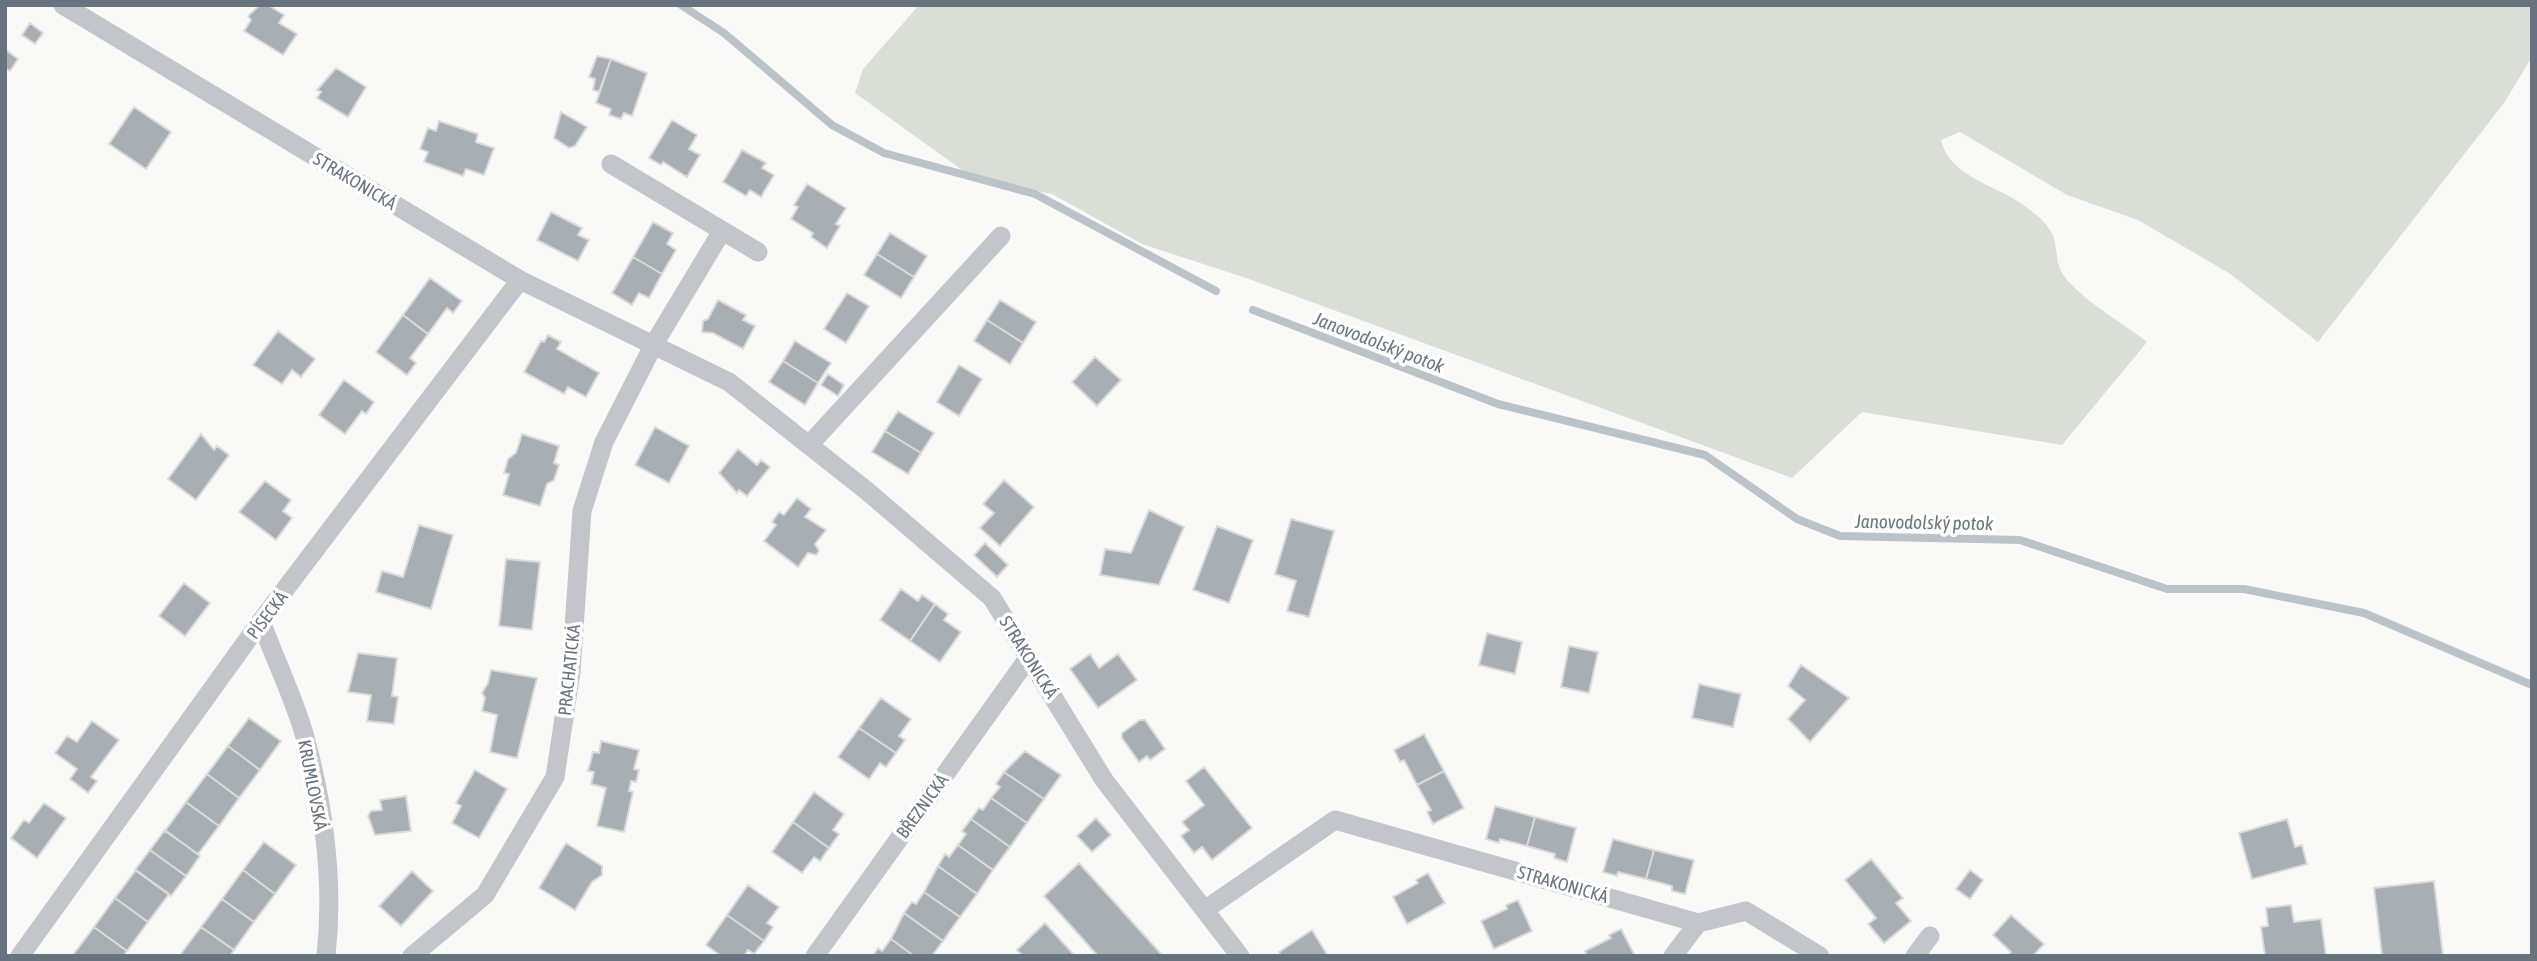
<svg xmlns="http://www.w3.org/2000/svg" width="2537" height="961" viewBox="0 0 2537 961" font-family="'Asap Condensed',sans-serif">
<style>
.green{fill:#d9ded7}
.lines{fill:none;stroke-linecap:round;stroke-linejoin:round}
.stream{stroke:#bac3c8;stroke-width:8}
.building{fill:#a7aeb4;stroke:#dbdcda;stroke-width:2}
.street{stroke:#c2c5c9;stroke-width:19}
.labels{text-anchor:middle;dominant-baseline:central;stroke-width:7;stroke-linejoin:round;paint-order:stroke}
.street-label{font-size:18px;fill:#677480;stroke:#fff}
.water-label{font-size:19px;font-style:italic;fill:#677880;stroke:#fff}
</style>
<rect width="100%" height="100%" fill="#f9faf8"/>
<path class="green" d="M919 5H2532V57L2504 103 2318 342 2229 273 2138 220 2067 195 1960 132 1941 140C1949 176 1995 185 2022 204 2033 212 2051 225 2054 239 2059 257 2054 267 2070 283 2091 306 2123 323 2147 342L2062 445 1862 412 1792 478 1249 279 1142 244 1052 194 993 182 962 170 855 93 863 69Z"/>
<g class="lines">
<path class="stream" d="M681 5 724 33 832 125 884 153 1035 194 1216 291
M1253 310 1498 404 1705 455 1797 519 1840 536 2020 540 2167 589H2244L2364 613 2532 685"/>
</g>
<path class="building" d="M260 5H268L284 15 279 23 297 34 283 55 244 31 251 20 248 16Z
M30 23 43 33 35 44 22 35Z
M6 50 18 59 10 71 5 68Z
M597 56 611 59 599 92 593 90 595 79 589 77Z
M611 59 647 73 632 116 624 113 621 119 609 115 611 109 596 103Z
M336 68 366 87 348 117 317 98 321 92 317 90Z
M134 107 171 132 146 169 109 144Z
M561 112 587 127 575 146 569 148 554 138Z
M672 120 697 135 689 149 700 155 687 177 663 162 661 165 649 158Z
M439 121 478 134 476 142 494 148 484 175 466 169 463 176 424 162 428 152 420 149 428 128 436 131Z
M742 150 766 163 762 168 774 175 761 197 750 190 746 196 723 182Z
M807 184 846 208 836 224 840 226 827 248 811 237 813 233 791 219 798 207 794 205Z
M551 212 582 228 578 235 589 240 578 261 537 240Z
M653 222 673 233 667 244 676 250 662 274 633 257Z
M890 233 927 256 914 277 877 254Z
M877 254 914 277 901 298 864 275Z
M633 257 662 274 649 298 639 293 632 305 612 293Z
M430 278 462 301 453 313 447 308 428 334 403 315Z
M847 293 869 306 846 343 824 329Z
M718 300 746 315 743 320 755 326 743 349 713 333 702 332 703 321 708 319Z
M1000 300 1036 322 1023 343 987 320Z
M403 315 428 334 410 358 416 363 407 375 376 352Z
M987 320 1023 343 1010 364 974 341Z
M278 331 315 359 301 377 292 370 282 384 253 365Z
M548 335 561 342 557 349 599 373 586 397 568 387 564 394 524 372 541 341 544 342Z
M795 341 831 363 818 383 783 361Z
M1095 357 1121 380 1097 406 1072 382Z
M783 361 818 383 805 405 769 382Z
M959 365 982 379 959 416 937 402Z
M828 374 844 385 838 396 821 385Z
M344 380 374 402 366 414 362 411 345 434 319 415Z
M898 411 934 433 921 453 885 431Z
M655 427 689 446 669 483 635 465Z
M885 431 921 453 908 474 872 452Z
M201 434 214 450 217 446 229 455 196 500 168 479Z
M522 434 559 446 554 463 559 465 554 480 547 484 540 506 503 495 509 474 504 473 508 459 516 453Z
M738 449 757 465 761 460 770 467 747 496 739 490 737 493 719 473Z
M1004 480 1034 507 1000 546 980 528 994 513 983 504Z
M265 481 291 500 283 511 292 518 276 540 239 512Z
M797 498 811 509 805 517 826 530 815 544 819 551 816 555 808 553 798 567 764 541 776 525 772 522 779 512 784 515Z
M1149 510 1184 527 1159 585 1100 575 1105 549 1131 553Z
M1291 519 1334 531 1309 617 1287 611 1296 581 1275 574Z
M419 525 453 535 431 609 376 592 382 571 403 577Z
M1217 526 1253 540 1229 603 1193 590Z
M985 543 1008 565 997 577 974 555Z
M506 559 540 562 532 630 499 626Z
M184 583 210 603 185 636 159 616Z
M901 589 918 601 922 595 935 604 910 641 880 620Z
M935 604 948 614 944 620 961 632 940 662 910 641Z
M1487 633 1522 642 1515 674 1479 665Z
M1569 646 1598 652 1589 693 1561 687Z
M358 653 397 658 392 696 398 697 394 724 367 721 371 695 348 692Z
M1090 654 1099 668 1118 654 1137 680 1098 708 1070 669Z
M1801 665 1849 698 1810 742 1788 719 1805 700 1788 686Z
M491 670 537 678 517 758 490 752 497 715 482 711 485 698 482 693 488 683Z
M1699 684 1741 694 1733 727 1692 718Z
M881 698 911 719 899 736 905 740 896 753 859 728Z
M249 718 281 741 260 770 228 746Z
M1140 720H1145L1165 749 1150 760 1147 756 1139 762 1122 738V733Z
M92 721 119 740 91 777 97 781 88 793 70 779 77 769 55 753 67 736 77 742Z
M859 728 896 753 886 767 880 763 869 779 838 757Z
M1424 734 1444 771 1417 785 1404 760 1400 762 1394 750Z
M601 741 639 750 634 769 639 770 636 782 631 781 629 791 633 792 624 832 597 826 606 788 591 784 594 772 588 771 593 752 599 753Z
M228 746 260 770 239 798 207 774Z
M1025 751 1061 775 1044 799 1004 772Z
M1204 767 1252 828 1212 860 1202 847 1194 853 1181 836 1189 830 1182 822 1204 805 1186 781Z
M475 770 507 789 479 838 452 823 461 806 456 803Z
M1444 771 1464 808 1433 824 1427 812 1431 810 1417 785Z
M1004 772 1044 799 1027 823 991 798 1000 787 996 784Z
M207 774 239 798 219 826 186 802Z
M814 792 844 814 833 830 839 834 829 848 793 822Z
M406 796 411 831 375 835 368 816 371 811 382 810 380 800Z
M991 798 1027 823 1010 847 971 819 979 808 983 810Z
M186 802 219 826 198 854 165 831Z
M44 803 66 818 37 858 11 838 24 820 29 823Z
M1495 806 1535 817 1527 846 1500 839 1499 843 1486 839Z
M1535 817 1576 828 1567 862 1554 858 1555 854 1527 846Z
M1096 818 1111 835 1092 852 1077 836Z
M971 819 1010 847 993 870 958 845 966 834 962 831Z
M2287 819 2295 847 2302 845 2307 864 2252 879 2239 833Z
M793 822 829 848 820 861 814 857 802 873 772 852Z
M165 830 200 856 186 876 150 850Z
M1613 839 1654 850 1646 879 1618 872 1617 876 1603 872Z
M264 842 296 865 275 894 243 870Z
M566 843 602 866V875L592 882 575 910 539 888Z
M958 845 993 870 977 894 938 866 945 854 949 857Z
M150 850 186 876 171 896 135 870Z
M1654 850 1694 860 1685 894 1672 891V886L1646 879Z
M1871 859 1903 898 1896 903 1911 921 1884 943 1868 924 1876 918 1845 880Z
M1079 863 1163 956H1098L1044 896Z
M938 866 977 894 960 917 924 892Z
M136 870 169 894 148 922 115 898Z
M243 870 275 894 254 922 222 899Z
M1970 870 1983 880 1970 899 1956 889Z
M412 871 433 891 401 926 379 906Z
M1428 873 1445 903 1407 924 1393 897 1418 883 1416 880Z
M2434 881 2443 956H2382L2374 888Z
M748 885 779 907 767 923 773 927 764 941 727 915Z
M924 892 960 917 943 941 904 913 912 902 916 904Z
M115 898 148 922 127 951 94 927Z
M222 899 254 922 234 950 201 927Z
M1518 900 1532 931 1494 949 1481 921 1507 909 1506 905Z
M2291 905 2294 922 2321 919 2326 956H2265L2261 927 2268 926 2266 908Z
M904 913 943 941 932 956H914L891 939Z
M727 915 764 941 754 954 748 950 744 956H721L706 945Z
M2011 915 2044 944 2033 956H2007L2011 952 1993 935Z
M1045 923 1075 956H1023L1017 950Z
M94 927 127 951 123 956 73 955Z
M201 927 234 950 230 956 180 955Z
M1621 929 1635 956H1587L1585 951 1611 938 1609 935Z
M1312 930 1328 956H1281L1279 952Z
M891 939 914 956H873L878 948 882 951Z"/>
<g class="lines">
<path class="street" d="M63 5 520 280 729 382 867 491 992 598 1104 780 1240 956
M611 164 758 252
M809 445 1001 236
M261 621C275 660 294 698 305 737 324 807 334 884 326 956
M1206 909 1335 820 1698 923 1746 911 1820 956
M20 956 261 621 520 280
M412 956 485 895 555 777 571 672 582 511 604 442 654 344 722 231
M815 956 1029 657
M1673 956 1698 923
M1915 956 1930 936"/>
</g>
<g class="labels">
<g class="street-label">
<text transform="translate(355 181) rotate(31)">STRAKONICKÁ</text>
<text transform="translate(267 615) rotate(-53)">PÍSECKÁ</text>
<text transform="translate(1029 657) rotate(58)">STRAKONICKÁ</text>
<text transform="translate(569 670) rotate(-84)">PRACHATICKÁ</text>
<text transform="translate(313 785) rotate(79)">KRUMLOVSKÁ</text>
<text transform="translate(922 806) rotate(-54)">BŘEZNICKÁ</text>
<text transform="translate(1563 884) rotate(16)">STRAKONICKÁ</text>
</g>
<g class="water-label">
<text transform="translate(1379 342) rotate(21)">Janovodolský potok</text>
<text transform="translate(1924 522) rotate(1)">Janovodolský potok</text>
</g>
</g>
<rect width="2537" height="961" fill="none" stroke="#677480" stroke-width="14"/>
</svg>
